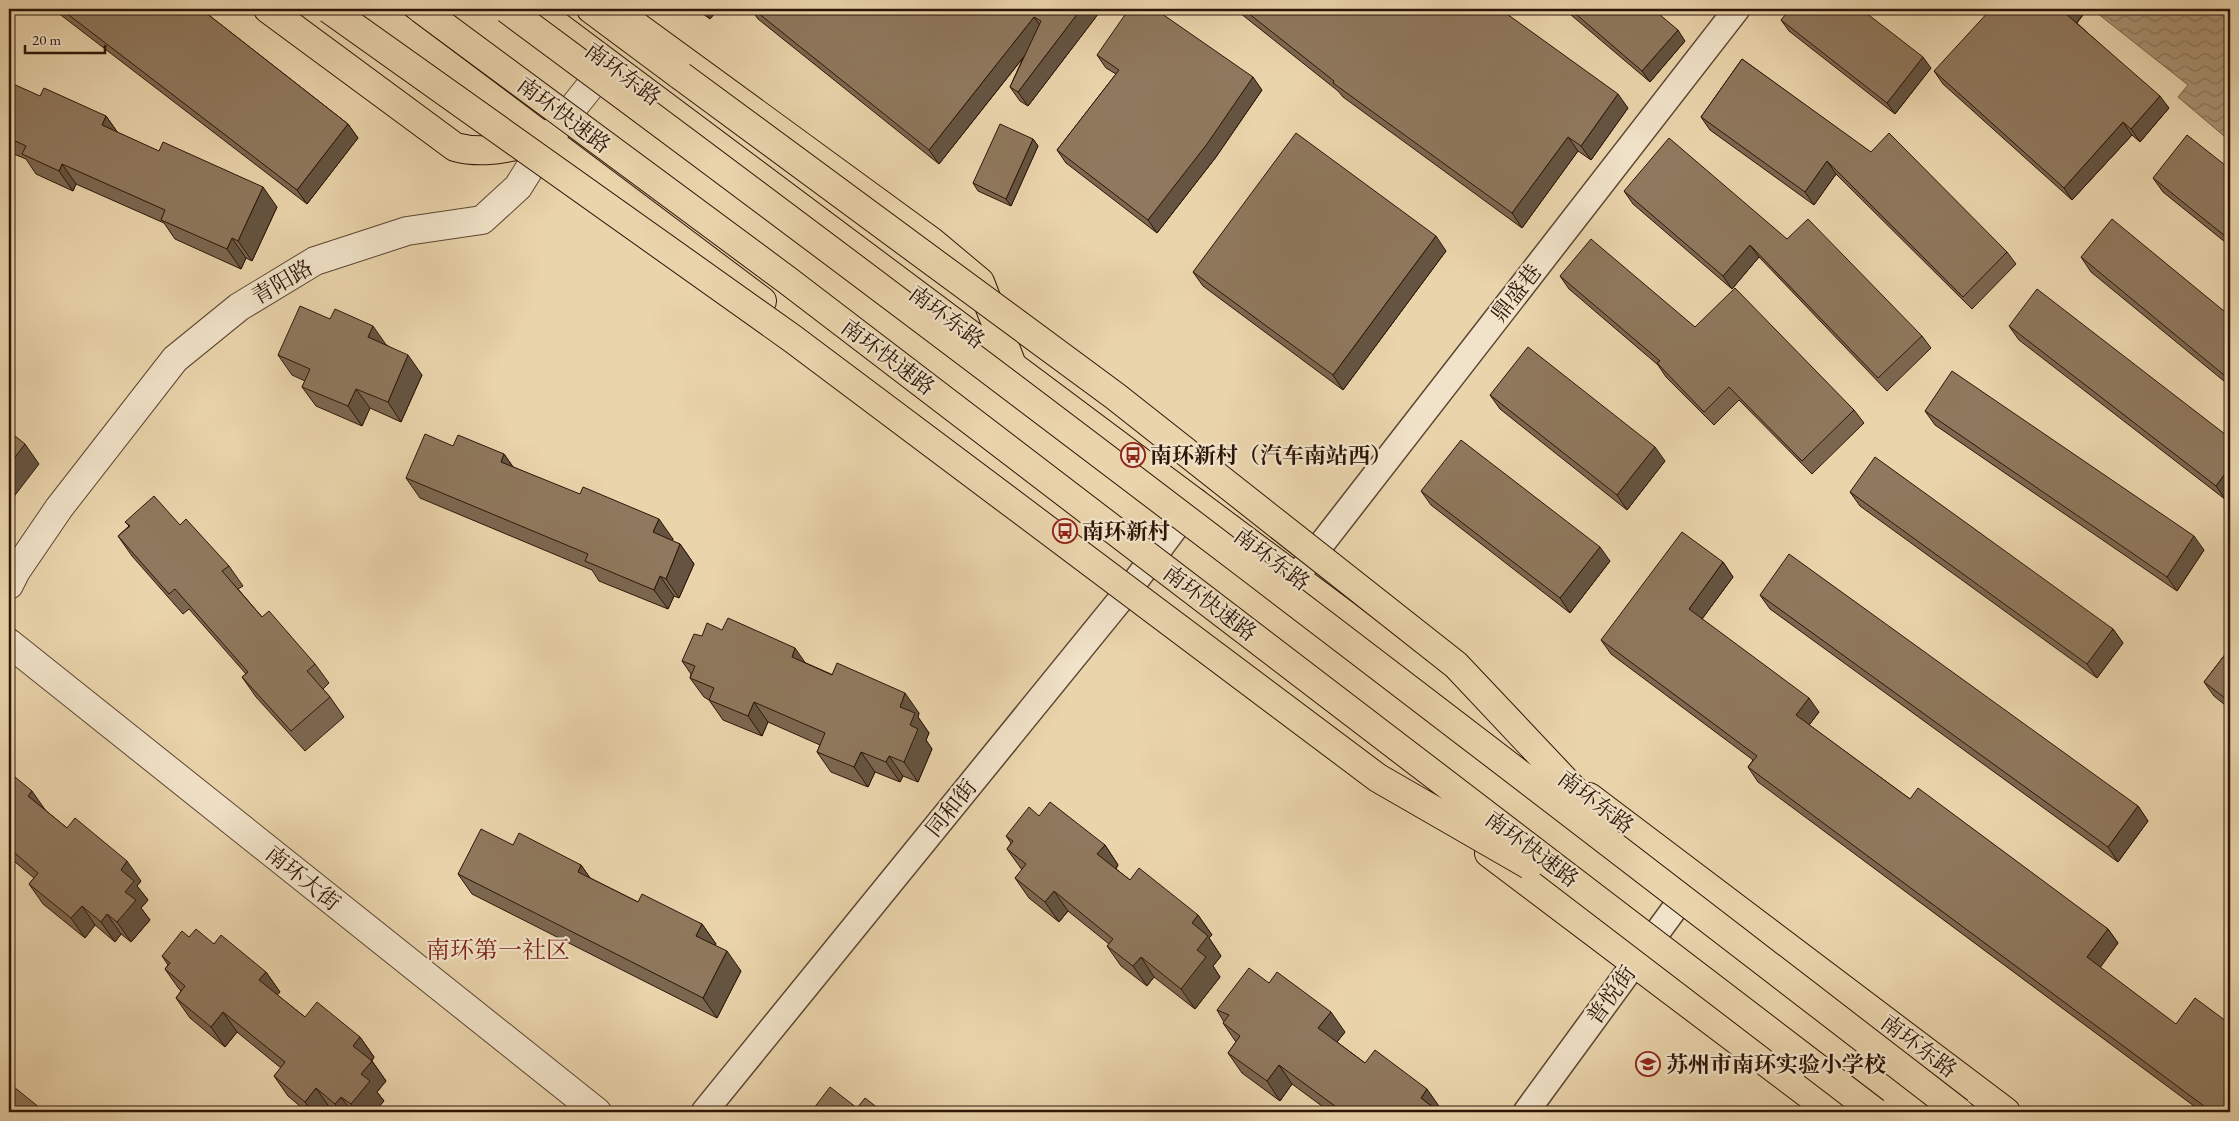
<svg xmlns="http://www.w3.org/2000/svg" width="2239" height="1121" viewBox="0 0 2239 1121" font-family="'EB Garamond','Noto Serif SC',serif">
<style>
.water{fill:url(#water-waves);stroke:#786148}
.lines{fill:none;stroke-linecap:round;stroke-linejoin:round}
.minor-casing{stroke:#5c4530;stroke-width:28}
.tertiary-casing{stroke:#5c4530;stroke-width:30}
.primary-casing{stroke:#2d1507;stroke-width:30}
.trunk-casing{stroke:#2d1507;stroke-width:30}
.minor{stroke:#f1e3c9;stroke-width:25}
.tertiary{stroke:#f1e3c9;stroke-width:28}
.primary{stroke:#ead4ac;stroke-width:28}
.trunk{stroke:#ead4ac;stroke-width:28}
.trunk-bridge-casing{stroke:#2d1507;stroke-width:30;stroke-linecap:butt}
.trunk-bridge{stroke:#ead4ac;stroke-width:28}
.wall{fill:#7b6750;stroke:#2d1507}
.shaded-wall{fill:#645441;stroke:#2d1507}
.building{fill:#8f785d;stroke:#2d1507}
.labels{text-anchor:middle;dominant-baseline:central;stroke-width:4.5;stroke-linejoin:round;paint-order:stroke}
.street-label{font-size:22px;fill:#2d1507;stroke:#f1e3c9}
.poi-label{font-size:22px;font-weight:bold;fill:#2d1507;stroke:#f1e3c9;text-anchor:start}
.neighbourhood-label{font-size:24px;fill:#7a1f14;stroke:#f1e3c9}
</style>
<defs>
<pattern id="water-waves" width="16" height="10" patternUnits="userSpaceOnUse" patternTransform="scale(1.25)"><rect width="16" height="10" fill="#aa9374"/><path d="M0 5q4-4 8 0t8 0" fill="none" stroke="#8b775d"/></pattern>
</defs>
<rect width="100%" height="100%" fill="#ead4ac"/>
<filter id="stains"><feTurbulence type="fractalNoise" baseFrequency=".004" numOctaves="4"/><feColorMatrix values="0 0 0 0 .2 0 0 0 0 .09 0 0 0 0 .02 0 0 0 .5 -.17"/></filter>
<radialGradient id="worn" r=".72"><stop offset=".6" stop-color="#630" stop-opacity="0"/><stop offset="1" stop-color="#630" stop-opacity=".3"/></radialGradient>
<path class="water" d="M2092 9H2225L2230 14V141L2178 97 2188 85Z"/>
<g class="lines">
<defs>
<path id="minor" d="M1296 577 1737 9
M704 1112 1134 583 1195 501
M1526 1112 1694 882"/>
<path id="tertiary" d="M9 585 16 571 59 508 175 359 239 307 315 261 407 231 482 220 518 187 548 139 608 64
M9 643 597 1112"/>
<path id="primary" d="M268 9 455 147C484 155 511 147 540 141
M373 9 762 301
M535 9 1522 747
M613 9 931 241 980 282 1012 365
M1589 797 2006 1112
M1489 853 1832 1112"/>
<path id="trunk" d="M591 9 681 76"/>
</defs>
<use href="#minor" class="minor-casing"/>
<use href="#tertiary" class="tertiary-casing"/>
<use href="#primary" class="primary-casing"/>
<use href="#trunk" class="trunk-casing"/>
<use href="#minor" class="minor"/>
<use href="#tertiary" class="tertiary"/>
<use href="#primary" class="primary"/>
<use href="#trunk" class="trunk"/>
<defs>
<path id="trunk-bridge" d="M329 9 793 339 1378 778 1529 865
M421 9 787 280 1875 1112
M507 9C996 371 1478 741 1959 1112
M681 76 1115 396 1456 665 1605 823"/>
</defs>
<use href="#trunk-bridge" class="trunk-bridge-casing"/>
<use href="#trunk-bridge" class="trunk-bridge"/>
</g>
<path class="wall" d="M53 9H201L348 124 358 138 307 204Z
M696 9H718L710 19Z
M751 9H1102L1028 106 1020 101 1010 87 1023 58 939 164 758 19Z
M1235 9H1500L1628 108 1591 160 1578 151 1522 228 1343 97 1338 91Z
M1564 9H1653L1685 41 1650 82Z
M2086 11 2077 23 2169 108 2140 142 2132 135 2072 200 1943 84 1934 71Z
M1781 20 1931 68 1895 114 1789 31Z
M1097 55 1262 90 1216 157 1157 233 1066 163 1057 150 1116 74 1106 68Z
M1742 59 2007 252 2016 264 1972 309 1836 174 1814 205 1710 130 1701 117Z
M9 88 106 116 118 133 277 207 252 261 246 258 241 269 175 239 164 223 76 184 73 191 36 174 26 159 9 152Z
M1033 139 1038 146 1011 206 978 191 973 183Z
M2230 169V246L2163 192 2153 178Z
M1624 191 1787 239 1922 336 1931 348 1887 391 1759 257 1732 289 1633 204Z
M1446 251 1343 390 1203 286 1193 272Z
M2081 257 2230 316V386L2091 272Z
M1560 276 1695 327 1854 410 1864 423 1812 474 1739 400 1714 425 1666 377 1658 365 1569 289Z
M2009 326 2230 438 2226 500 2019 340Z
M387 345 422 375 401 422 370 408 362 426 316 406 302 387 305 381 292 375 278 355Z
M1490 395 1665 461 1627 510 1500 409Z
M1925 411 2204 550 2177 591 1935 425Z
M453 446 504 454 513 467 673 539 672 541 680 544 694 564 679 598 674 596 668 609 599 581 592 570 420 498 406 478Z
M1421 491 1610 561 1570 613 1431 505Z
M1850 492 2113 629 2123 643 2097 678 1860 506Z
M125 522 180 525 229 566 243 586 238 589 262 617 315 664 329 683 323 689 330 697 344 717 305 751 256 697 242 677 246 674 189 609 183 614 132 556 118 536 129 526Z
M1723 562 1733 577 1702 619 1819 712 1809 725 1910 799 2108 929 2118 943 2100 967 2230 1112H2202L1758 782 1748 767 1753 760 1611 654 1601 640Z
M1760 595 2138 806 2148 821 2118 862 1770 609Z
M2230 648V709L2214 696 2204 682Z
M682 661 806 663 919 713 918 717 929 733 926 740 932 749 918 782 903 776 900 782 875 772 868 787 831 772 817 752 820 745 768 722 762 736 723 720 709 700 704 697 690 678 691 674Z
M9 772 45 810 67 828 141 881 137 886 148 900 141 908 150 920 131 942 121 934 115 942 95 925 85 938 43 904 29 884 34 878 9 857Z
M1039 816 1105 845 1118 865 1116 869 1130 880 1198 915 1212 935 1209 938 1221 956 1213 966 1220 977 1195 1009 1154 977 1147 986 1121 966 1107 946 1109 944 1068 911 1059 922 1029 898 1015 878 1022 870 1007 849 1011 843 1006 836Z
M513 845 581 865 590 878 638 902 702 924 716 944 715 945 741 971 717 1018 472 894 458 874Z
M189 937 214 944 266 972 280 992 277 995 305 1017 360 1037 374 1057 372 1061 386 1081 377 1092 384 1101 374 1112H335L330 1108 326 1112H307L288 1096 274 1076 281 1068 237 1032 225 1047 190 1018 176 998 181 991 179 989 165 969 168 965 162 956Z
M1269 983 1345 1032 1337 1042 1365 1063 1441 1109 1439 1112H1330L1292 1084 1280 1101 1242 1073 1228 1053 1236 1042 1223 1023 1224 1022 1217 1010Z"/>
<path class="shaded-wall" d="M703 9H718L710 19Z
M1081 9H1102L1028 106 1018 92Z
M2070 9H2085L2086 11 2074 26 2066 14Z
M1034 17 1044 31 939 164 929 150Z
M1678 30 1685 41 1650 82 1642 71Z
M1923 57 1931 68 1895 114 1887 103Z
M1253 77 1262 90 1216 157 1157 233 1148 220Z
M1618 94 1628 108 1591 160 1581 146Z
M2160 96 2169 108 2140 142 2131 129Z
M106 116 120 136 102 125Z
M2123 122 2132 135 2072 200 2064 188Z
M348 124 358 138 307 204 297 190Z
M1568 137 1578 151 1522 228 1512 213Z
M1033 139 1038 146 1011 206 1006 199Z
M1827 161 1836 174 1814 205 1805 192Z
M62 164 76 184 73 191 59 171Z
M263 187 277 207 252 261 238 241Z
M1436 236 1446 251 1343 390 1333 375Z
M232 238 246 258 241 269 227 249Z
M1750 245 1759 257 1732 289 1723 276Z
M373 326 387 346 368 337Z
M408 355 422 375 401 422 388 402Z
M356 389 370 408 362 426 348 406Z
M25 444 39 464 9 503V465Z
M1655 447 1665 461 1627 510 1617 495Z
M504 454 518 474 501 462Z
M2230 467V494L2226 500 2216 486Z
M659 519 673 539 667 552 653 532Z
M2194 536 2204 550 2177 591 2167 577Z
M680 544 694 564 679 598 666 579Z
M1600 547 1610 561 1570 613 1560 598Z
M1723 562 1733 577 1699 623 1689 609Z
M660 576 674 596 668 609 654 590Z
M2113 629 2123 643 2097 678 2087 664Z
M795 648 809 668 792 657Z
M905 693 919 713 918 717 929 733 926 740 932 749 918 782 904 762 910 725 900 707Z
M1809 698 1819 712 1806 729 1796 715Z
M754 702 768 722 762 736 748 716Z
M861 752 875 772 868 787 854 767Z
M889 756 903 776 900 782 886 762Z
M32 791 46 811 28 796Z
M2138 806 2148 821 2118 862 2108 847Z
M1105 845 1118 865 1111 874 1097 854Z
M127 861 141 881 137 886 148 900 141 908 150 920 131 942 117 922 125 892 121 870Z
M581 865 595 885 578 872Z
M1054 891 1068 911 1059 922 1045 902Z
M82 906 95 925 85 938 71 918Z
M107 914 121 934 115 942 101 922Z
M1198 915 1212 935 1209 938 1221 956 1213 966 1220 977 1195 1009 1181 989 1197 950 1192 923Z
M702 924 716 944 710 956 696 936Z
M2108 929 2118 943 2097 972 2087 957Z
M727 951 741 971 717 1018 703 998Z
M1141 957 1154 977 1147 986 1133 966Z
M266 972 280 992 273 1000 259 980Z
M223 1012 237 1032 225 1047 211 1027Z
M1331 1012 1345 1032 1332 1048 1318 1028Z
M360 1037 374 1057 367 1066 353 1046Z
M372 1061 386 1081 377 1092 384 1101 374 1112H356L351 1104 361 1074Z
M1279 1065 1292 1084 1280 1101 1267 1081Z
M316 1088 330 1108 326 1112H312L305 1102Z
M1427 1089 1441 1109 1439 1112 1421 1098Z
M341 1097 352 1112H341L335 1104Z"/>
<path class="building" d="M61 9H201L348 124 297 190Z
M753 9H1081L1018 92 1010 87 1041 21 1034 17 929 150Z
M1129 9H1155L1253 77 1207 144 1148 220 1057 150 1119 70 1097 55Z
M1243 9H1500L1618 94 1581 146 1568 137 1512 213 1333 83 1334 81Z
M1570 9H1653L1678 30 1642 71Z
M1790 9H1861L1923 57 1887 103 1781 20Z
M1991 9H2070L2066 14 2160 96 2131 129 2123 122 2064 188 1934 71Z
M1742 59 1871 152 1889 133 2007 252 1963 297 1827 161 1805 192 1701 117Z
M11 83 40 96 44 88 106 116 102 125 159 151 163 142 263 187 238 241 232 238 227 249 161 220 165 210 62 164 59 171 22 154 26 146 9 138V88Z
M1000 124 1033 139 1006 199 973 183Z
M1296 133 1436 236 1333 375 1193 272Z
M2187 135 2230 169V240L2153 178Z
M1669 138 1787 239 1808 219 1922 336 1878 378 1750 245 1723 276 1624 191Z
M2112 219 2230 316V380L2081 257Z
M1591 239 1695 327 1735 288 1854 410 1802 461 1729 387 1704 412 1657 363 1660 361 1560 276Z
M2037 289 2230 438V467L2216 486 2009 326Z
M300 306 330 319 335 309 373 326 368 337 408 355 388 402 356 389 348 406 302 387 310 369 278 355Z
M1528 347 1655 447 1617 495 1490 395Z
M1952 371 2194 536 2167 577 1925 411Z
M9 431 25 444 9 465Z
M425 434 453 446 458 435 504 454 501 462 580 494 583 487 659 519 653 532 680 544 666 579 660 576 654 590 585 561 588 554 406 478Z
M1461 440 1600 547 1560 598 1421 491Z
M1875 457 2113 629 2087 664 1850 492Z
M154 496 180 525 186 519 229 566 222 571 262 617 269 611 315 664 307 671 330 697 291 731 242 677 248 672 175 589 169 594 118 536 130 526 125 522Z
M1682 532 1723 562 1689 609 1809 698 1796 715 1910 799 1918 788 2108 929 2087 957 2176 1024 2195 998 2230 1024V1112H2212L1748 767 1757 756 1601 640Z
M1789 554 2138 806 2108 847 1760 595Z
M728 618 795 648 792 657 832 675 837 663 905 693 900 707 915 713 910 725 918 729 904 762 889 756 886 762 861 752 854 767 817 752 825 733 754 702 748 716 709 700 714 688 690 678 695 666 682 661 694 634 702 636 707 623 722 630Z
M2230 648V702L2204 682Z
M9 772 32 791 28 796 67 828 75 818 127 861 121 870 134 881 125 892 136 900 117 922 107 914 101 922 82 906 71 918 29 884 38 873 9 848Z
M1050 802 1105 845 1097 854 1130 880 1139 868 1198 915 1192 923 1208 936 1197 950 1206 957 1181 989 1141 957 1133 966 1107 946 1113 939 1054 891 1045 902 1015 878 1026 864 1007 849 1013 841 1006 836 1029 807 1039 816Z
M481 829 513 845 519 833 581 865 578 872 638 902 642 894 702 924 696 936 727 951 703 998 458 874Z
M196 929 214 944 221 935 266 972 259 980 305 1017 317 1002 360 1037 353 1046 372 1061 361 1074 370 1081 351 1104 341 1097 335 1104 316 1088 305 1102 274 1076 285 1062 223 1012 211 1027 176 998 185 986 165 969 170 963 162 956 182 931 189 937Z
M1249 968 1269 983 1277 972 1331 1012 1318 1028 1365 1063 1375 1050 1427 1089 1421 1098 1439 1112H1343L1279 1065 1267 1081 1228 1053 1240 1036 1223 1023 1229 1015 1217 1010Z
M9 1083 45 1112H9Z
M830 1087 857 1108 865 1098 883 1112H811Z"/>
<defs>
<symbol id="bus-ring" viewBox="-11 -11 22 22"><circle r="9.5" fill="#f1e3c9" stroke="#8f2418" stroke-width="1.5"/><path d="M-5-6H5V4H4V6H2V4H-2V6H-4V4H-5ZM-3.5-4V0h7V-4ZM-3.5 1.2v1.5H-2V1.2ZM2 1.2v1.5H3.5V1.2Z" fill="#8f2418"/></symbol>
<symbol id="school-ring" viewBox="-11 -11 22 22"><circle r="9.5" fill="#f1e3c9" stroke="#8f2418" stroke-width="1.5"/><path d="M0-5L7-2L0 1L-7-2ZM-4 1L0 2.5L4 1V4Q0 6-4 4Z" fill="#8f2418"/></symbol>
</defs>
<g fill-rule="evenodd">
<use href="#bus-ring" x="1119" y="441" width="28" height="28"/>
<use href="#bus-ring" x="1051" y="517" width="28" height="28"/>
<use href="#school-ring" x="1634" y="1050" width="28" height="28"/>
</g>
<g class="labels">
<g class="street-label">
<text transform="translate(623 74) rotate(37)">南环东路</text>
<text transform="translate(564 115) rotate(37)">南环快速路</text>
<text transform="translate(282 282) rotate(-30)">青阳路</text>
<text transform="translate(1516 293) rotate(-52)">鼎盛巷</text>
<text transform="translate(947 317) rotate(37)">南环东路</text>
<text transform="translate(888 357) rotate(37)">南环快速路</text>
<text transform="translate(1272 559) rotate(37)">南环东路</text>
<text transform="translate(1210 603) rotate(37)">南环快速路</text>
<text transform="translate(1596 802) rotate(37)">南环东路</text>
<text transform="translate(951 808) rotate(-51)">同和街</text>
<text transform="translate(1532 849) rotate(37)">南环快速路</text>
<text transform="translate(303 878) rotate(39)">南环大街</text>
<text transform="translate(1611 995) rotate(-54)">普悦街</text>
<text transform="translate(1919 1046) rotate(37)">南环东路</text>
</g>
<g class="poi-label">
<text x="1150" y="455">南环新村（汽车南站西）</text>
<text x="1082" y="531">南环新村</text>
<text x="1666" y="1064">苏州市南环实验小学校</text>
</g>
<g class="neighbourhood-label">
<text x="498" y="949">南环第一社区</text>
</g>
</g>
<rect width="2239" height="1121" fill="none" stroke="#ead4ac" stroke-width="30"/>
<rect x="10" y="10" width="2219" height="1101" fill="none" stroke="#2d1507" stroke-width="2.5"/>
<rect x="15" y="15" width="2209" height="1091" fill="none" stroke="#2d1507"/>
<path d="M25 45v8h80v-8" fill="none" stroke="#2d1507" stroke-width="2.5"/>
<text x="32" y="45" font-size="15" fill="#2d1507" stroke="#f1e3c9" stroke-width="4" paint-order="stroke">20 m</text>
<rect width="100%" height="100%" filter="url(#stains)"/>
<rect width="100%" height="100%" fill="url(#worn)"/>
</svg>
